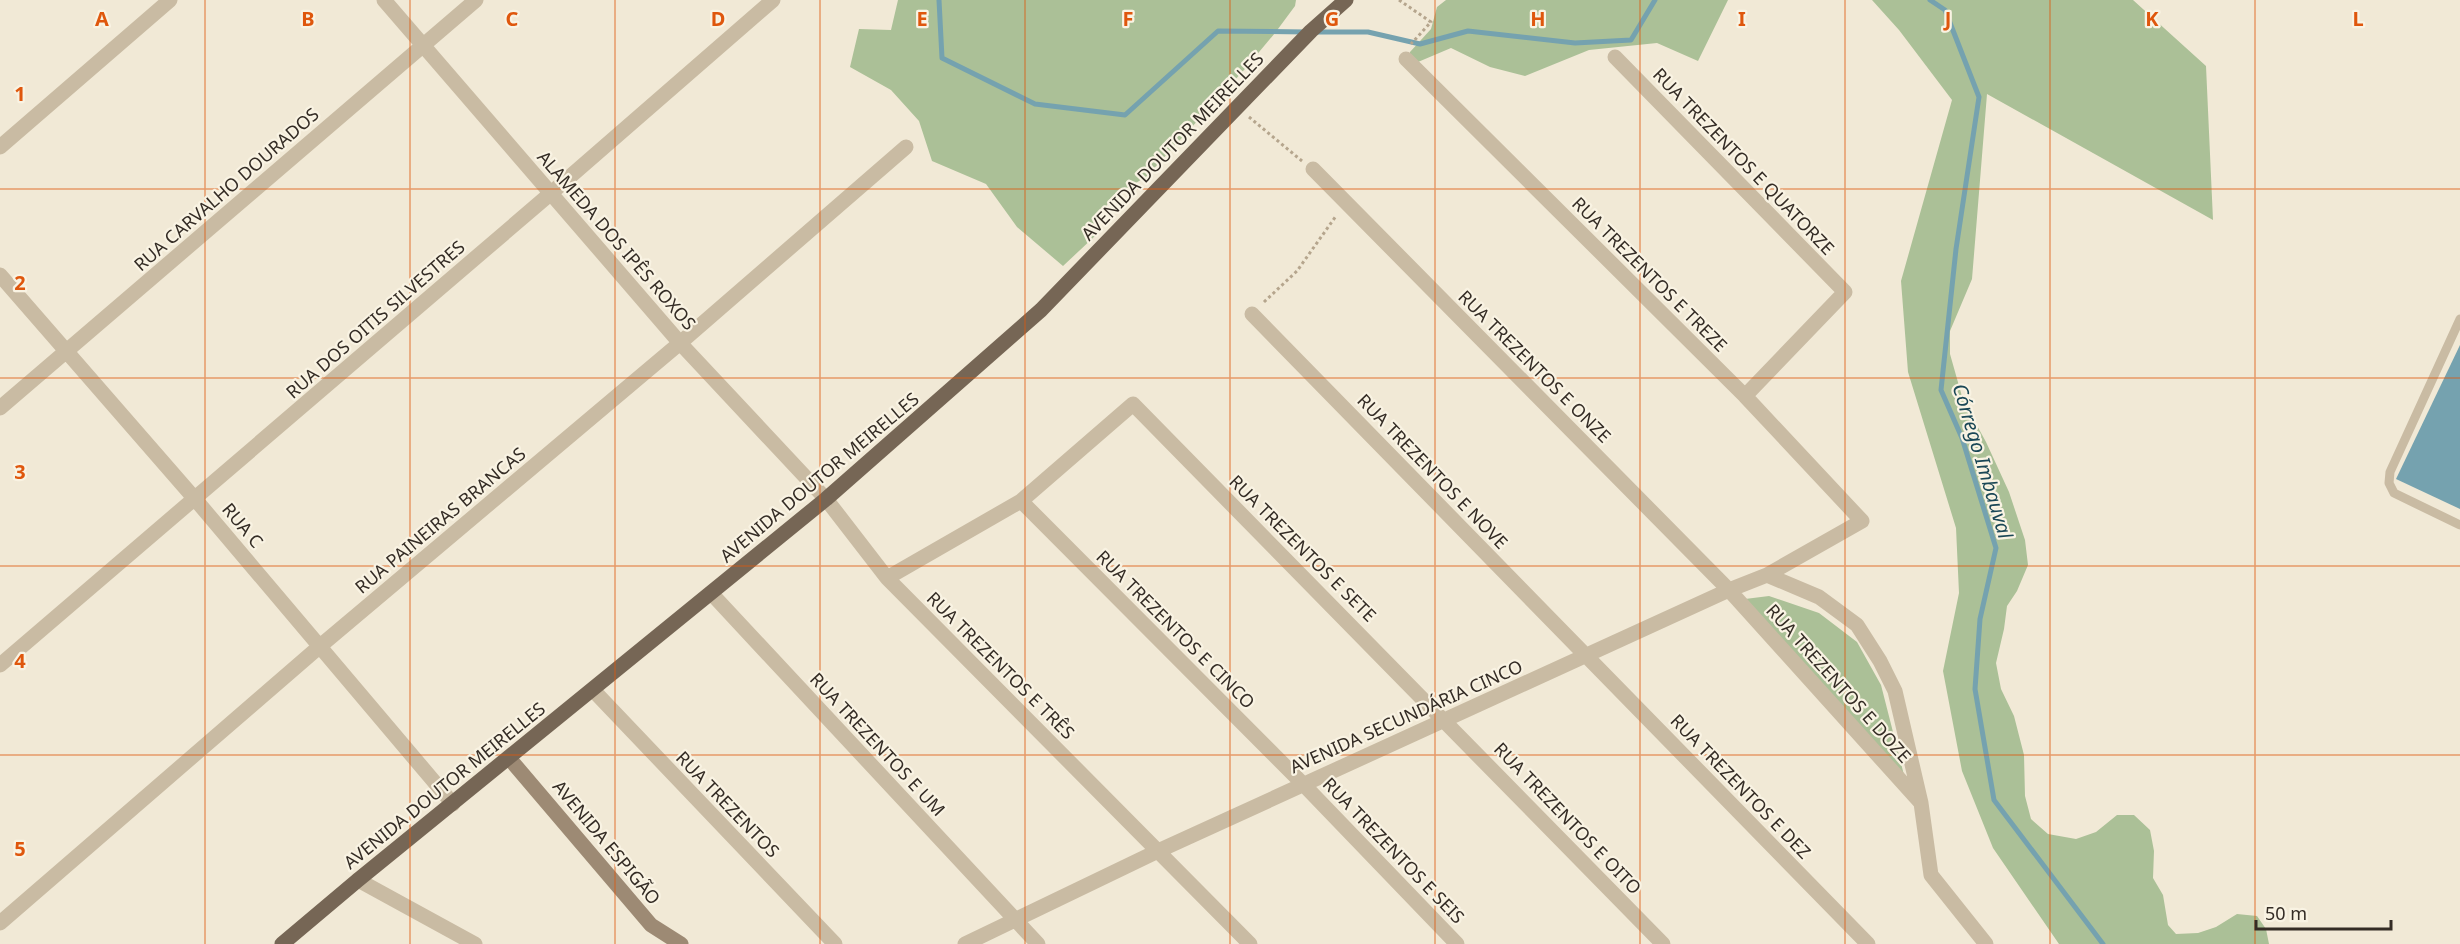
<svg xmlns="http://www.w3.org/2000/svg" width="2460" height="944" viewBox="0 0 2460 944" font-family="'Noto Sans',sans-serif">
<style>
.green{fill:#abc097}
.water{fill:#75a2af}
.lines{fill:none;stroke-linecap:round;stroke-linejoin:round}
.stream{stroke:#75a2af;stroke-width:5}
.path{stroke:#b5a58d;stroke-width:3;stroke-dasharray:3 3;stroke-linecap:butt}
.lane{stroke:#c9bba3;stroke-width:9}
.street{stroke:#c9bba3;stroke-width:15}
.secondary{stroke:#9d8a74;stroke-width:15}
.primary{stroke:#766655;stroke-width:15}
.grid{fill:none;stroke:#df570d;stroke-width:1.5;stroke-opacity:0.55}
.labels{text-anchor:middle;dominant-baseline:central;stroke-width:4.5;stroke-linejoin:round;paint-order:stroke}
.street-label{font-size:18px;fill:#342c25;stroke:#f9f3e3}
.water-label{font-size:20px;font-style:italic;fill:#1a4756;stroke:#f9f3e3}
.grid-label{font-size:20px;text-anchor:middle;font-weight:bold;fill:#df570d;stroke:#f9f3e3;stroke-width:4.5;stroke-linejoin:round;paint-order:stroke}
</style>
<rect width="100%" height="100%" fill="#f1e9d6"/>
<path class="green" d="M898 0H1296L1295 6 1275 33 1244 70 1147 176 1109 200 1095 236 1063 266 1017 227 986 184 932 161 919 121 891 90 850 67 859 29 891 30Z
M1446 0H1728L1698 61 1657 43 1589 50 1525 76 1490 67 1451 48 1418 62 1410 58V52L1431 29 1437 7Z
M1872 0H2133L2206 66 2213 220 1987 94 1972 279 1950 331V354L1963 400 1986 442 2009 492 2025 540 2028 565 2017 591 2007 606 2004 629 1996 663 2001 689 2014 716 2024 755 2025 796 2031 819 2048 834 2076 839 2096 832 2117 815H2134L2150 830 2154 851 2153 878 2163 895 2168 925 2176 934 2198 933 2216 927 2237 914 2257 916 2266 929 2269 944H2059L1993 848 1962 771 1943 671 1959 593 1956 528 1908 372 1901 281 1952 100 1899 30Z
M1769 596 1819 613 1857 642 1881 685 1904 775 1745 599Z"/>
<path class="water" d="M2460 345V509L2396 479Z"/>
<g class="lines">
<path class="stream" d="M939 0 942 58 1035 104 1125 115 1218 31 1307 32
M1930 0 1945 10 1979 97 1956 249 1941 390 1962 438 1996 548 1980 619 1975 689 1994 800 2103 944
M1316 32H1368L1420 44 1468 31 1575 43 1631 40 1655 0"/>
<path class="path" d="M1399 0 1431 22 1411 44
M1249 117 1302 161
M1264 302 1297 271 1336 216"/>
<path class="lane" d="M2460 319 2390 472 2389 483 2394 493 2460 525"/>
<path class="street" d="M384 0 680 343 826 499 887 578 1250 944
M1615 57 1845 292 1745 396
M0 147 170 0
M1313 169 1729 590 1921 803
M0 275 195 499 453 804
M1252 314 1868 944
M0 408 476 0
M1021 501 1303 784 1457 944
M1767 575 1819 597 1857 625 1880 661 1895 691 1921 803 1931 875 1986 944
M887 578 1021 501 1133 404 1663 944
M711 593 1038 944
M0 665 550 194 773 0
M593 690 835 944
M358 880 475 944
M0 923 319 647 680 343 906 147
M965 944 1158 851 1729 590 1767 575 1862 521 1745 396 1406 59"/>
<path class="secondary" d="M509 758 651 925 681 944"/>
<path class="primary" d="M282 944 358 880 826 499 1041 310 1311 31 1346 0"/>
</g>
<path class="grid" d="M205 0V944M410 0V944M615 0V944M820 0V944M1025 0V944M1230 0V944M1435 0V944M1640 0V944M1845 0V944M2050 0V944M2255 0V944M0 189H2460M0 378H2460M0 566H2460M0 755H2460"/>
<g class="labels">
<g class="street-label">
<text transform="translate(1172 146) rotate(-46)">AVENIDA DOUTOR MEIRELLES</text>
<text transform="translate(1744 161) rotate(46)">RUA TREZENTOS E QUATORZE</text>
<text transform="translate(226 189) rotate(-41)">RUA CARVALHO DOURADOS</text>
<text transform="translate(617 240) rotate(49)">ALAMEDA DOS IPÊS ROXOS</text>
<text transform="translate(1650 274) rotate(45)">RUA TREZENTOS E TREZE</text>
<text transform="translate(375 319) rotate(-41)">RUA DOS OITIS SILVESTRES</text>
<text transform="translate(1535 366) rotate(45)">RUA TREZENTOS E ONZE</text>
<text transform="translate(1433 471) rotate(46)">RUA TREZENTOS E NOVE</text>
<text transform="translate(819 477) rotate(-40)">AVENIDA DOUTOR MEIRELLES</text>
<text transform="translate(440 520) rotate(-40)">RUA PAINEIRAS BRANCAS</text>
<text transform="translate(243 525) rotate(50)">RUA C</text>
<text transform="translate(1303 548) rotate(45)">RUA TREZENTOS E SETE</text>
<text transform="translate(1176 629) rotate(45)">RUA TREZENTOS E CINCO</text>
<text transform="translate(1001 665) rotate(45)">RUA TREZENTOS E TRÊS</text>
<text transform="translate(1839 683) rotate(48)">RUA TREZENTOS E DOZE</text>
<text transform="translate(1406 716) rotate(-24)">AVENIDA SECUNDÁRIA CINCO</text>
<text transform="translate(878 744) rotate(47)">RUA TREZENTOS E UM</text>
<text transform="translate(444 785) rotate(-39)">AVENIDA DOUTOR MEIRELLES</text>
<text transform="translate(1741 786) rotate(46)">RUA TREZENTOS E DEZ</text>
<text transform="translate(728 804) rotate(46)">RUA TREZENTOS</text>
<text transform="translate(1568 818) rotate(46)">RUA TREZENTOS E OITO</text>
<text transform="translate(607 842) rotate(50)">AVENIDA ESPIGÃO</text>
<text transform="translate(1394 850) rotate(46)">RUA TREZENTOS E SEIS</text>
</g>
<g class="water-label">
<text transform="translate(1983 461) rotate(73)">Córrego Imbauval</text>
</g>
</g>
<g class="grid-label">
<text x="102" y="26">A</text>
<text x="308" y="26">B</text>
<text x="512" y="26">C</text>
<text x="718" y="26">D</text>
<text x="922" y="26">E</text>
<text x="1128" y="26">F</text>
<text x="1332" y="26">G</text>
<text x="1538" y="26">H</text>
<text x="1742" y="26">I</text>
<text x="1948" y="26">J</text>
<text x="2152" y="26">K</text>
<text x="2358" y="26">L</text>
<text x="20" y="101">1</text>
<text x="20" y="290">2</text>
<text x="20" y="479">3</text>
<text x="20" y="668">4</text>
<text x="20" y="856">5</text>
</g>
<path d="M2256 920v9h135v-9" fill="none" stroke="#342c25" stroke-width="3"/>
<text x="2265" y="920" font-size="18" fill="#342c25" stroke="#f9f3e3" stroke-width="4.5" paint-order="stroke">50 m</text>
</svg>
